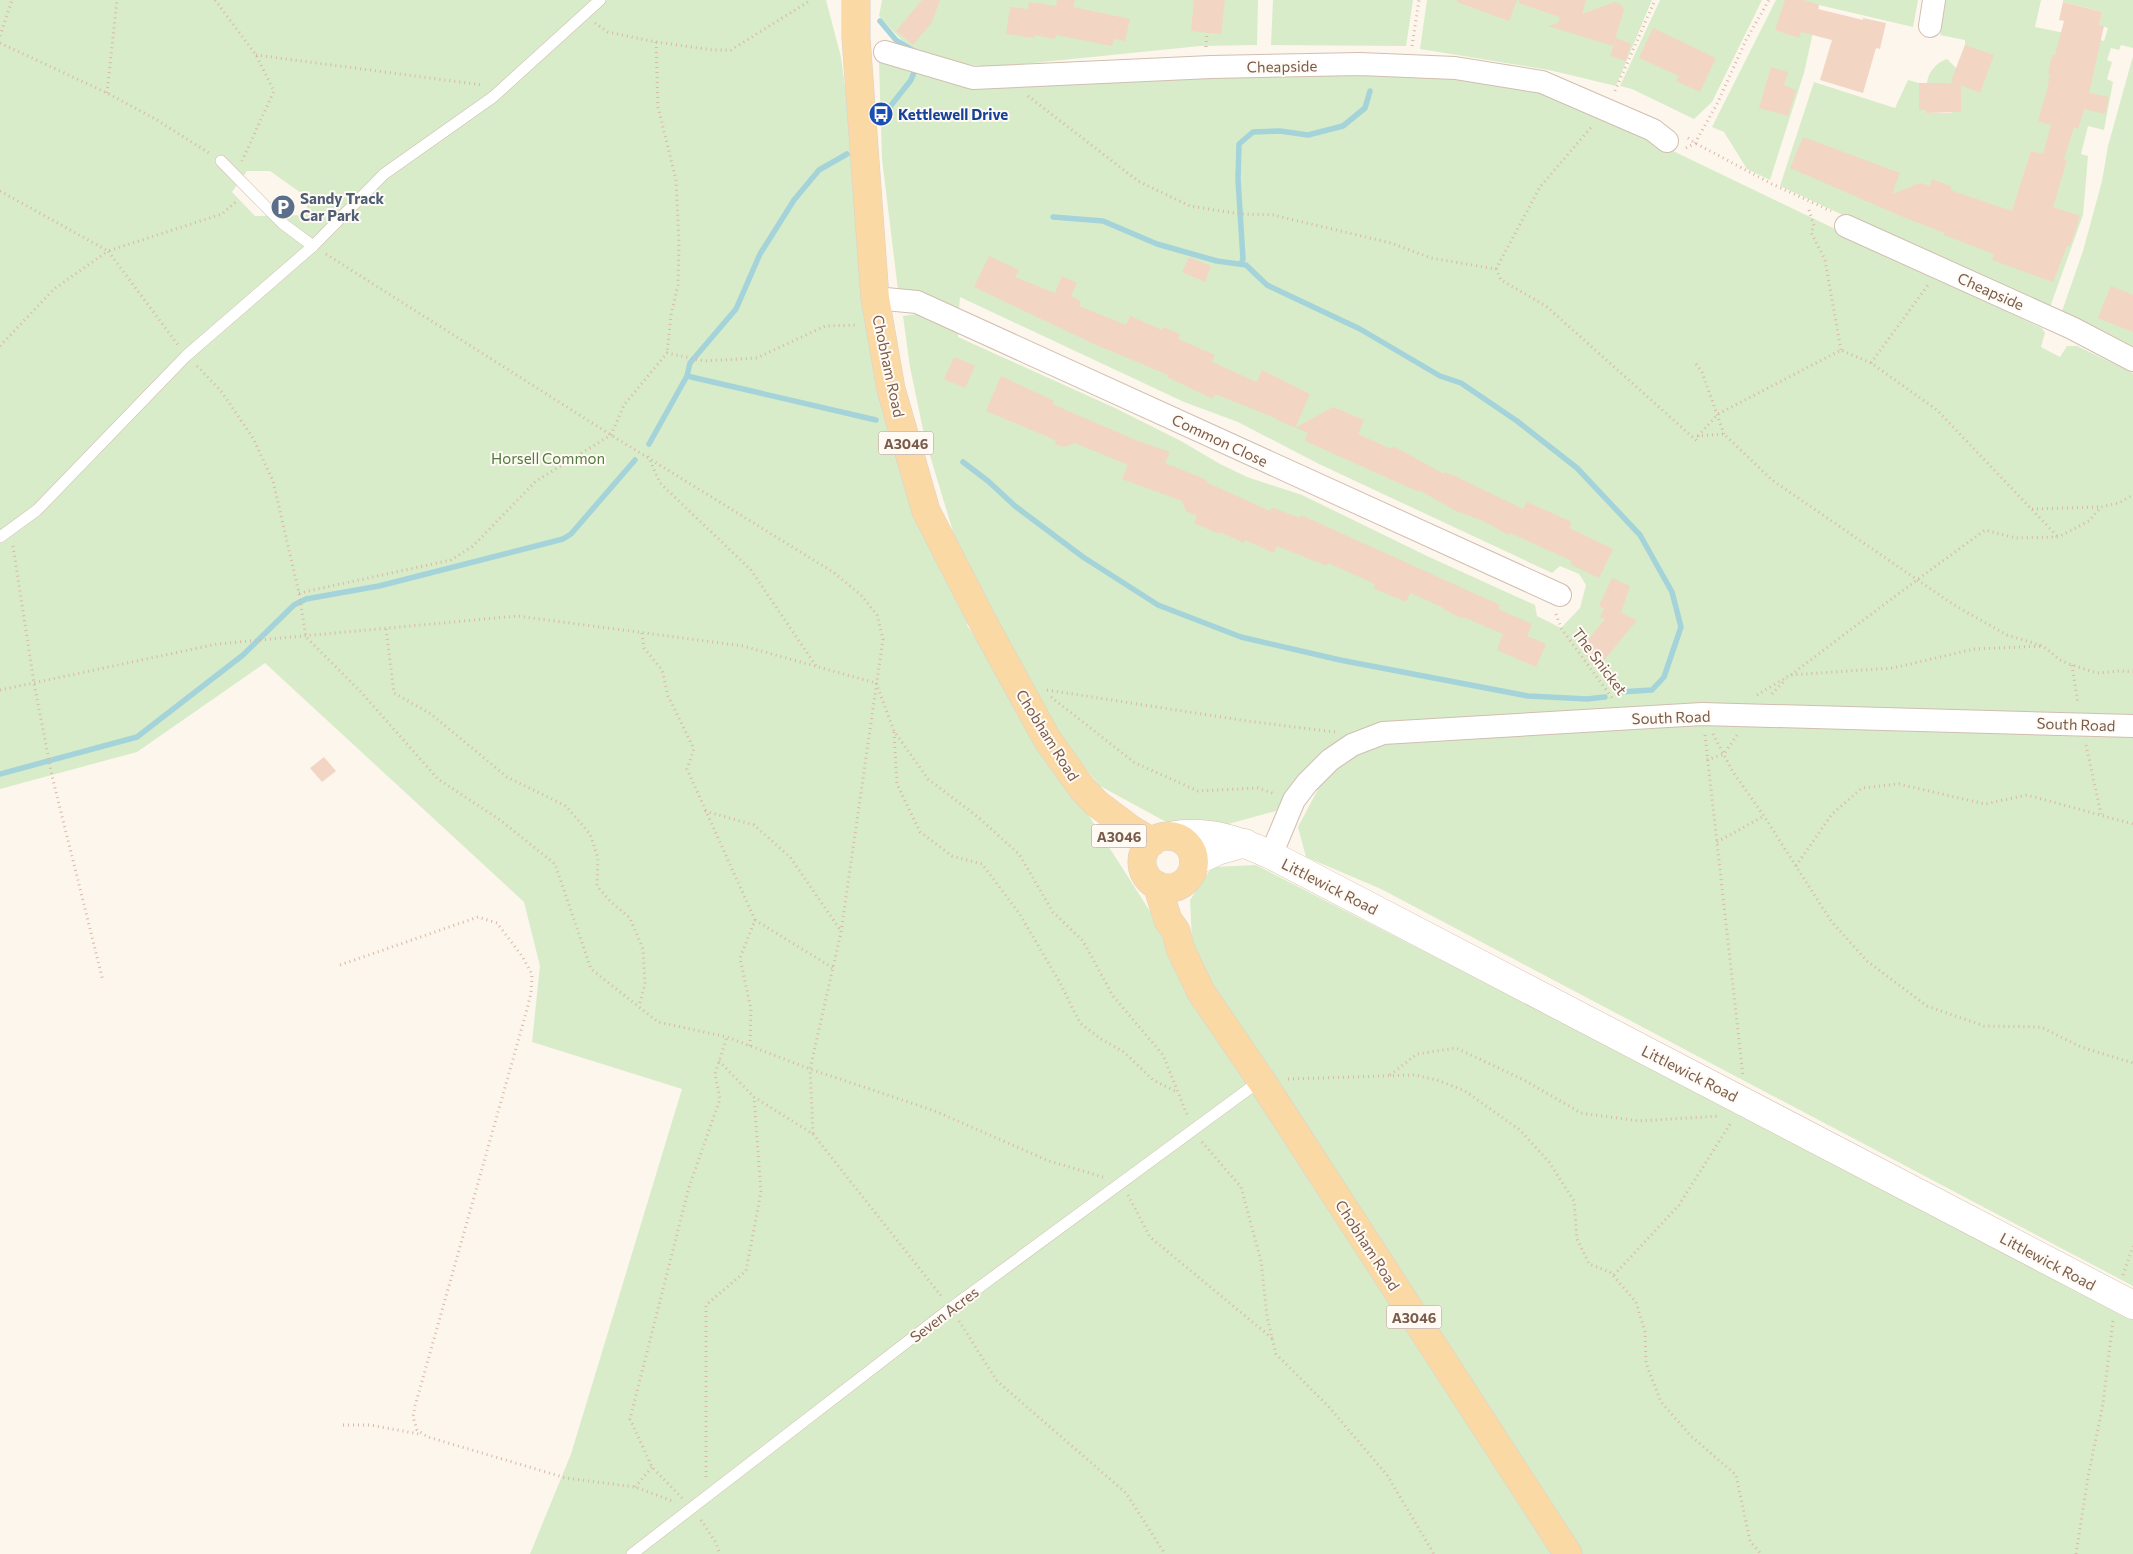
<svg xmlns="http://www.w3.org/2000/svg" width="2133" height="1554" viewBox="0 0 2133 1554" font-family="Commissioner,sans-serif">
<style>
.green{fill:#d8ecc9;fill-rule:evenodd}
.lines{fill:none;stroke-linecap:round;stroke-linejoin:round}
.stream{stroke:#a5d3da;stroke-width:5.5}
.building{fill:#f3d5c3}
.lane-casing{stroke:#d1beb0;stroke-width:12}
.street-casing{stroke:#d1beb0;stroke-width:24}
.secondary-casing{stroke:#d6c0b0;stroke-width:29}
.primary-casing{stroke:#dad1cd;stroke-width:29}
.path{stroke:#d9b8a5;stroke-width:3;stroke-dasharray:1 4;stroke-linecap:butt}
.lane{stroke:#fff;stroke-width:11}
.street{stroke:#fff;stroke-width:22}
.secondary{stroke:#fff;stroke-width:28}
.primary{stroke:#fbd9a5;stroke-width:28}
.labels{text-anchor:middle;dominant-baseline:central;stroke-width:4;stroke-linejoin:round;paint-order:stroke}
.shield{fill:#fffaf3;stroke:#a28b7f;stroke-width:1}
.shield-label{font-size:14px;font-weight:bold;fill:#7a5c4d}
.street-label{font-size:15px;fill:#7a5c4d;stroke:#fffaf3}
.transit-label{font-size:15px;font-weight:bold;fill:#164399;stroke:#fffaf3;text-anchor:start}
.service-label{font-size:15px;font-weight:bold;fill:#4e5e75;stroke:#fffaf3;text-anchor:start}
.park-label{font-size:15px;fill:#537a41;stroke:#fffaf3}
</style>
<rect width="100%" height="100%" fill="#fdf6ec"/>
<path class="green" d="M0 0H826L841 57 854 154 874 346 971 618 967 625 1169 941H1192L1190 900 1212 867 1256 865 2133 1316V1554H530L571 1454 682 1089 532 1042 540 966 524 902 265 663 137 752 0 789ZM247 171H270L308 198 306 215 255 216 232 192Z
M882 0H1258L1257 45 1200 46 993 67C966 65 925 59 903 41 895 34 887 24 879 16Z
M1273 0H1413L1406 46 1271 45Z
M1427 0H1652L1616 86 1549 70 1420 49Z
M1660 0H1762L1712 102 1694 119 1632 89 1620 86Z
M1776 0H1918L1913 27 1819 5 1804 73 1770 180 1747 169 1724 132 1712 127Z
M1946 0H2041L2035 27 2104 41 2108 28 2099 25 2102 12 2063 2V0H2133V48L2121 45 2119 50 2111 48 2107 60 2112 62 2107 79 2113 82 2104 130 2088 126 2081 154 2088 156 2083 215 2049 310 1780 186 1814 82 1895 108 1908 80 1919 83V110H1926V113H1952L1938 83H1927C1928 72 1937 62 1947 59L1956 68 1965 45V40L1940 35Z
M2133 56V351L2061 314 2083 251 2102 181 2108 146Z
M879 62 964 82 1203 73 1451 74 1540 87 2035 325 2042 328 2045 333 2041 347 2060 357 2067 346H2077L2133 373V1286L1381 889 1306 857 1298 827 1325 776 1312 761 1276 811 1221 826 1168 823 1100 786 1064 741 1027 683 1016 656 988 601 983 595 957 545 925 439 910 367 903 316 923 313 958 325V337L1115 408 1181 441 1220 464 1247 477 1302 495 1427 556 1535 605 1537 616 1561 628 1580 608 1586 585 1579 574 1560 566 1552 573 1319 464 1238 422 1184 402 960 297 959 309 898 290 882 159Z"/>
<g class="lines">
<path class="stream" d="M880 21 896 40 914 51
M885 113 911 80 916 67
M1053 217 1103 221 1157 244 1217 261 1246 265 1267 285 1360 329 1440 376 1461 383 1517 421 1577 468 1640 535 1672 592 1681 627 1664 677 1652 690 1619 692
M1241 264 1243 259 1238 179 1239 144 1253 132 1280 131 1308 135 1343 126 1365 108 1370 91
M687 376 876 420
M649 444 687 376 690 363 736 309 760 254 794 200 819 170 847 154
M963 462 988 481 1015 506 1083 557 1158 605 1241 637 1340 660 1528 696 1587 699 1605 697
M0 774 137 737 243 655 294 605 306 599 379 586 563 539 571 534 635 460"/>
</g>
<path class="building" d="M922 0H940L932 22 913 45 896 31Z
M1057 0H1075L1073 7 1130 19 1125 41 1114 39 1112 46 1056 35 1055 39 1034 35V38L1006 34 1010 7 1028 9 1029 2 1056 6Z
M1194 0H1225L1221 34 1191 31Z
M1457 0H1517L1509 21 1457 2Z
M1519 0H1586L1582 14 1615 2 1621 4 1624 10 1613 46 1548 26 1558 23 1560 17 1519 3Z
M1785 0H1804L1819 5 1818 9 1863 20V18L1886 23 1880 49 1876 48 1863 93 1820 80 1832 40 1801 32 1799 38 1775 30Z
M2063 2 2102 12 2099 25 2104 26 2089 93 2109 97 2105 114 2084 109 2078 129 2074 127 2064 159 2067 160 2053 207 2080 216 2070 246H2067L2053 282 1992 260 1994 254 1944 235V233L1903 217 1790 168 1803 137 1900 173 1892 194 1920 183 1930 186 1932 179 1952 187 1950 190 2012 211 2031 151 2043 154 2051 125 2038 121 2047 90 2050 74H2048L2052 55H2055L2064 21 2059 20Z
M1653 28 1716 58 1700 92 1676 81 1679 76 1639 58Z
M1616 38 1631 44 1626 61 1610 56Z
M1965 45 1994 55 1980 93 1961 85V112L1926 113V110H1919V83H1956L1951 82Z
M1771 67 1788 72 1784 85 1796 90 1788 116 1759 108Z
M989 256 1019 270 1015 277 1055 293 1062 276 1077 283 1071 296 1081 301 1079 306 1126 325 1130 316 1162 330 1163 327 1180 334 1178 339 1215 355 1212 362 1257 382 1262 370 1310 394 1295 428 1333 407 1364 420 1358 434 1391 449 1393 446 1444 474 1445 472 1457 477 1523 509 1527 502 1572 522 1569 528 1613 549 1599 578 1570 564 1572 561 1510 533 1509 535 1483 521 1456 511 1419 490V492L1305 441 1308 433 1275 419V418L1215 394 1213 399 1167 377 1168 375 1094 344 974 287Z
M1189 257 1211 266 1205 282 1182 272Z
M2111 286 2133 295V332L2098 318Z
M954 357 975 366 965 388 944 379Z
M1001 376 1054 401 1052 404 1138 441 1170 452 1165 463 1207 480 1206 482 1270 511 1272 507 1299 518 1301 515 1500 605 1498 609 1532 624 1527 636 1546 644 1536 667 1497 650 1503 634 1463 617V619L1443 609 1444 608 1410 593 1406 602 1373 588 1375 584 1328 563 1327 566 1277 546 1274 553 1245 540 1244 543 1220 532 1219 534 1194 523 1197 516 1186 511 1182 501 1122 479 1128 465 1075 443 1063 447 1056 444 1055 440 986 411Z
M1612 578 1630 586 1621 613 1637 620 1596 670 1581 648 1605 619 1600 617 1604 608 1599 606Z
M324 757 336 771 322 782 310 768Z"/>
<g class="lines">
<defs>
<path id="lane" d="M221 161 282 223 313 246
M0 537 37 510 186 356 313 246 384 174 493 97 600 0
M632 1554 951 1308 1261 1080"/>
<path id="street" d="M1930 26 1934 0
M885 52 973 78 1211 67 1360 64 1455 68 1542 82 1653 130 1667 141
M1846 226 2072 328 2133 360
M875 298 917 302 1560 595
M1271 855 1294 800 1307 783 1330 760 1352 745 1383 733 1702 714 2133 726"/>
<path id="secondary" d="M1170 836C1206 829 1239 840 1271 855L2133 1305
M1194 862 1217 851 1245 843"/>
<path id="primary" d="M856 0V38L875 298 891 389 926 511 984 624 1047 739 1082 788 1096 803 1132 830 1152 842
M1142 862a26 26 0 1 1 52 0a26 26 0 1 1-52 0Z
M1157 885 1168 920 1176 931 1180 948 1201 992 1261 1080 1568 1554"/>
</defs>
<use href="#lane" class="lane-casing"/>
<use href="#street" class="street-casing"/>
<use href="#secondary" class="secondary-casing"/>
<use href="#primary" class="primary-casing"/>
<path class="path" d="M215 0 256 55 274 91 242 161
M595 23 608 32 656 42 713 50H731L811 0
M0 36 12 0
M656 42 658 107 676 180 679 243 678 285 671 315 667 353
M0 43 107 93 157 120 209 153
M1412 46 1419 0
M1206 47 1207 32
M256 55 483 85
M1615 91 1655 0
M107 93 117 0
M1028 96 1138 181 1190 206 1240 214 1273 215 1391 243 1431 258 1496 269 1501 280 1546 306 1697 441
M1688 138 1695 143 1772 184 1831 211
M1686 148 1695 143 1717 104 1746 40 1769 0
M0 191 108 251 222 214 238 200
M1809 210 1814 226 1811 232 1825 260 1841 350
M326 254 611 435 833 572 861 595 877 615 883 639 841 932 810 1069 813 1134
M1496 269 1540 187 1593 125
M0 346 54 289 108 251 178 345
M1871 363 1928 285
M1696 364 1702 372 1724 434
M197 366 221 391 253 438 273 481 299 593 306 637 360 691 438 779 500 820 555 864 591 969 658 1022 727 1037 810 1069 935 1111 1049 1161 1103 1177
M1697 436 1724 434 1772 480 1954 605 2007 635 2043 646 2060 660 2072 665 2097 673 2119 671 2133 672
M1698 436 1718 414 1841 350 1871 363 1937 410 2058 537
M648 456 660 483 751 570 816 666
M2032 509 2100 507
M13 546 34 683 52 776 103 981
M299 593 451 560 473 546 536 481 611 435 624 405 667 353 704 361 757 358 825 326 858 325
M1556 614 1561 628 1612 698
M386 629 394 693 431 714 507 777 566 806 590 834 598 858 597 886 611 902 630 918 643 949 645 984 639 1006
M642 633 644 648 662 670 668 696 694 749 687 769 755 920 740 958 751 1009 750 1046
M2072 665 2078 704
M1791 675C1855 626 1919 578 1985 530L2016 538 2058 537 2089 521 2101 507 2119 503 2133 495
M876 683 894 731 928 779 978 817 1019 854 1053 912 1083 941 1113 996 1163 1055 1188 1117
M0 690 217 644 517 616 743 646 876 683
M1047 690 1247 721 1335 732
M1772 694 1786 679
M1757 695 1790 675 1893 668 1974 649 2043 646
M1051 697 1135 763 1198 791 1258 788 1275 794
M894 732 897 784 920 832 952 856 982 864 1019 913 1059 981 1080 1023 1101 1039 1124 1052 1153 1080 1177 1092
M1713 734 1733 772 1764 816 1831 921 1867 961 1927 1006 1984 1026 2041 1027 2081 1047 2133 1063
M1705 735 1743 1076
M2086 745 2101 814
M1707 760 1724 754 1737 735
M705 811 754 825 790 857 841 931
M1717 842 1764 816
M1796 866 1832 814 1862 788 1899 784 1985 804 2027 795 2133 824
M755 920 833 968
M340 965 478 917 497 923 522 956 532 974 531 993 526 1013 415 1406 413 1417 417 1430 428 1437 566 1478 635 1487 675 1502
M719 1061 754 1097 813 1134 942 1297
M1390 1075 1417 1054 1456 1048 1524 1080 1581 1113 1639 1121 1720 1116
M1288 1079 1414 1075 1437 1080 1465 1091 1520 1130 1549 1162 1574 1201 1577 1239 1589 1264 1610 1272 1636 1302 1645 1332 1646 1363 1661 1402 1691 1436 1736 1475 1750 1541 1761 1554
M1202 1142 1241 1187 1261 1261 1267 1316 1276 1354 1329 1407 1387 1475 1434 1554
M1128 1195 1150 1237 1273 1339
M1614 1275 1679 1205 1732 1121
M2123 1275 2133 1246
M959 1321 997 1381 1126 1493 1165 1554
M343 1425H370L419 1434
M706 1477V1305L746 1271 761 1192 754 1097
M635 1487 652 1467
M682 1498 652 1467 630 1419 689 1187 720 1099 715 1074 727 1037
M701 1520 716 1543 720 1554
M2076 1554 2088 1477 2103 1404 2113 1320"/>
<use href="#lane" class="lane"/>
<use href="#street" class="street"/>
<use href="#secondary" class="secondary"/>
<use href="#primary" class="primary"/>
</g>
<defs>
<symbol id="bus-disc" viewBox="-11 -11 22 22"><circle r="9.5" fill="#1a4fb4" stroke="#fffaf3"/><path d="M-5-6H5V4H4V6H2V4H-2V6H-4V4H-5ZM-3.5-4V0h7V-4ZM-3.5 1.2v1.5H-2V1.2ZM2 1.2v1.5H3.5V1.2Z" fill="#fff"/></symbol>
<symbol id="parking-disc" viewBox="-11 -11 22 22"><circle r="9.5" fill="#5c6f8a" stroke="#fffaf3"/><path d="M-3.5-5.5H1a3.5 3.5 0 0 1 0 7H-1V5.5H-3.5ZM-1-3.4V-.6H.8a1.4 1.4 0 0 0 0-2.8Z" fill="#fff"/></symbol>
</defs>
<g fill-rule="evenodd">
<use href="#bus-disc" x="867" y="100" width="28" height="28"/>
<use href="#parking-disc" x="269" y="193" width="28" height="28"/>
</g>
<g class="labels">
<g class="shield">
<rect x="878.5" y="431.5" width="55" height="23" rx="4"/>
<rect x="1091.5" y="824.5" width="55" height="23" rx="4"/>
<rect x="1386.5" y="1305.5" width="55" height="23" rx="4"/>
</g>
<g class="shield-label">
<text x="906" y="443">A3046</text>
<text x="1119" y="836">A3046</text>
<text x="1414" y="1317">A3046</text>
</g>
<g class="street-label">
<text transform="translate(1282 66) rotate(-1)">Cheapside</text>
<text transform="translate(1991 291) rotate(24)">Cheapside</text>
<text transform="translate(889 366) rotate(78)">Chobham Road</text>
<text transform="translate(1220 440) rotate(25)">Common Close</text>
<text transform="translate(1600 661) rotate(53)">The Snicket</text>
<text transform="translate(1671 717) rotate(-2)">South Road</text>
<text transform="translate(2076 724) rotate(2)">South Road</text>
<text transform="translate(1048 735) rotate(58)">Chobham Road</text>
<text transform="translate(1330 886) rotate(27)">Littlewick Road</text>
<text transform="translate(1690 1073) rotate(27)">Littlewick Road</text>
<text transform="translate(1368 1245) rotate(57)">Chobham Road</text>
<text transform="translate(2048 1261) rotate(28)">Littlewick Road</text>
<text transform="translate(944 1314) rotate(-37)">Seven Acres</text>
</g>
<g class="transit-label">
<text x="898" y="114">Kettlewell Drive</text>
</g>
<g class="service-label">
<text x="300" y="198">Sandy Track<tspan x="300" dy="17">Car Park</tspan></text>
</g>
<g class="park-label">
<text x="548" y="458">Horsell Common</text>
</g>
</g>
</svg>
